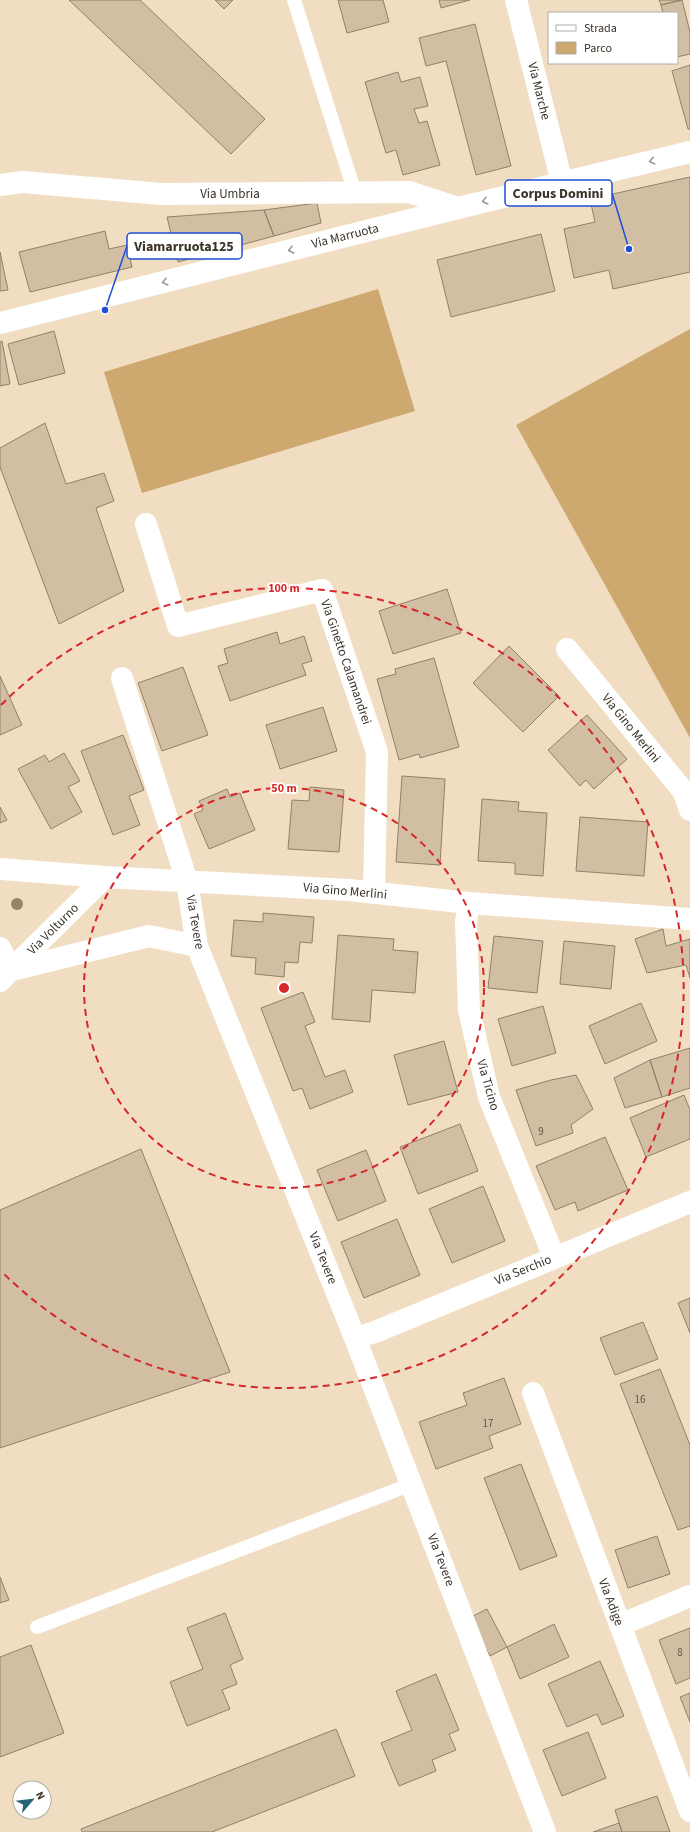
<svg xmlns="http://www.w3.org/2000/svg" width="690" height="1832" viewBox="0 0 690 1832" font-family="'Source Sans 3',sans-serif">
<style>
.green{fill:#cda86f}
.building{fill:#d1bea3;stroke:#928167}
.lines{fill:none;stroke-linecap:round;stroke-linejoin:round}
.lane{stroke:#fff;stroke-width:14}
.street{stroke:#fff;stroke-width:22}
.tree{fill:#988464}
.oneway{stroke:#9c9893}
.ring{fill:none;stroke:#d62828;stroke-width:2;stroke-dasharray:7 5}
.labels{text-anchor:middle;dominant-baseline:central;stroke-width:3.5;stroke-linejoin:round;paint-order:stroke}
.number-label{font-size:11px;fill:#605546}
.street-label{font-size:13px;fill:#3a3227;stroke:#fff}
.centre{fill:#d62828;stroke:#fff;stroke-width:2}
.ring-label{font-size:12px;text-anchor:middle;font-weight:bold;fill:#d62828;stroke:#fff;stroke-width:3.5;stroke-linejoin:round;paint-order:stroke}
.leader{fill:none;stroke:#1d4ed8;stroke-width:1.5}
.callout-dot{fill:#1d4ed8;stroke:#fff;stroke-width:1.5}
.callout{fill:#fff;stroke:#1d4ed8;stroke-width:1.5}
.callout-label{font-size:14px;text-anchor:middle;font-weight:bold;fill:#3a3227}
</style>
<rect width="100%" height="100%" fill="#f1dec2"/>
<path class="green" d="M378 289 415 411 142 493 104 372Z
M690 329V738L516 425Z"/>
<path class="building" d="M69 0H140L265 119 231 154Z
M215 0H233L224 9Z
M338 0H383L389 22 347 33Z
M439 0H470L441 8Z
M659 0H682L661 5Z
M682 0 690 32V54L677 57V13H663L661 5Z
M475 24 511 166 476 175 446 61 426 66 419 38Z
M690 65V129H688L672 71Z
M398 72 401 82 420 77 428 106 414 109 419 123 427 121 440 165 403 175 396 150 386 153 365 82Z
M690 177V272L613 289 609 270 574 278 564 229 595 222 590 199Z
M317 203 321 223 274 236 264 210Z
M264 210 274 236 178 262 167 217Z
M105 231 109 249 127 245 132 267 30 292 19 252Z
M541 234 555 291 451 317 437 260Z
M0 252 8 290 0 291Z
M54 331 65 373 19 385 8 344Z
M2 341 10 384 0 386V342Z
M45 423 66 484 104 473 114 501 96 508 124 591 59 624 0 467V448Z
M447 589 461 633 393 654 379 611Z
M277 632 280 644 304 636 312 661 302 664 306 675 230 701 218 666 228 663 224 649Z
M509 646 559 696 523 732 473 683Z
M434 658 459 747 420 758 419 754 399 760 377 679 396 674 395 669Z
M183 667 208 735 162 751 138 683Z
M0 676 22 725 0 735Z
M323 707 337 751 280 769 266 725Z
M587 715 627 759 594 789 586 780 580 786 548 750Z
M123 735 144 790 129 796 140 825 113 835 81 751Z
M64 753 80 781 68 787 82 812 51 829 18 769 45 755 49 762Z
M402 776 445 779 440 865 396 862Z
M310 787 344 790 339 852 288 849 292 800 309 801Z
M227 789 230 797 240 793 255 830 209 849 194 814 203 810 199 801Z
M482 799 519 802 518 811 547 813 543 876 515 874V863L478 861Z
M0 807 7 820 0 823Z
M580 817 648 822 644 876 576 871Z
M263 913 314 917 312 943 300 942 298 963 285 962 284 977 255 974 256 958 231 956 234 920 263 922Z
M663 929 666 946 690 939V978L686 965 647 973 635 939Z
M338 935 394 939 393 950 418 952 415 993 372 990 370 1022 332 1019Z
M494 936 543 941 537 993 488 988Z
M564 941 615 946 611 989 560 984Z
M303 992 315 1022 305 1026 325 1077 345 1070 353 1092 310 1109 302 1088 293 1091 261 1008Z
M641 1003 657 1041 605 1064 589 1026Z
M543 1006 556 1053 512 1066 498 1019Z
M444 1041 458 1092 408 1105 394 1055Z
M690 1048V1088L662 1097 650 1060Z
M650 1060 662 1097 625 1108 614 1078Z
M576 1075 593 1109 571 1125 573 1133 536 1146 516 1090 551 1080Z
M684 1095 690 1110V1139L646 1157 630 1118Z
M460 1124 478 1171 418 1194 400 1147Z
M605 1137 628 1190 578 1211 575 1202 555 1210 536 1166Z
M141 1149 230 1372 0 1448V1210Z
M366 1150 386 1201 338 1221 317 1170Z
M483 1186 505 1241 452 1263 429 1209Z
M397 1219 420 1275 364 1298 341 1242Z
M690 1298V1333L678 1303Z
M643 1322 658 1359 615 1375 600 1338Z
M660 1369 690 1445V1526L678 1530 620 1384Z
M504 1378 521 1424 489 1436 493 1448 436 1469 419 1422 467 1405 463 1393Z
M521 1464 557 1556 520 1570 484 1478Z
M657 1536 670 1574 628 1588 615 1550Z
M0 1577 9 1600 0 1603Z
M487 1609 507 1647 490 1656 469 1618Z
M225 1613 243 1659 230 1665 237 1684 222 1690 230 1709 187 1726 170 1682 203 1669 187 1628Z
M554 1624 569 1657 520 1679 507 1647Z
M690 1628V1678L676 1684 659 1640Z
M31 1645 64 1733 0 1757V1657Z
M600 1661 624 1716 602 1725 597 1714 567 1727 548 1684Z
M436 1674 459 1730 449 1734 456 1750 432 1760 436 1771 399 1786 381 1743 412 1730 396 1691Z
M690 1693V1722L680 1697Z
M336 1729 355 1776 212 1832H82L81 1829Z
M588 1732 606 1778 562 1796 543 1750Z
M657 1796 670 1832H622L615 1810Z
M619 1823 622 1832H593Z"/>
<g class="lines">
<path class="lane" d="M294 0 355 193
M37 1627 412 1484"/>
<path class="street" d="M516 0 562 183
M0 185 22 182 162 194 409 192 458 208
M0 323 458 208 690 152
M146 524 178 626 322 590 377 752 374 893
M567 649 684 792 690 810
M122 678 187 881 197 946 355 1338 545 1832
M0 869 105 877 349 890 469 903 690 919
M469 903 466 921 469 1010 489 1097 554 1257
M0 948 12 970 149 936 197 946
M0 981 105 877
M355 1338 375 1332 690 1202
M533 1393 690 1811
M620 1625 690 1596"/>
</g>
<circle class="tree" cx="17" cy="904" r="6"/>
<defs><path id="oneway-chevron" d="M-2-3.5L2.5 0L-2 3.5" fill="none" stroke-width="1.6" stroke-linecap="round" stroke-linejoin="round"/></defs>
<g class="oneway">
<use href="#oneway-chevron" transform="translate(652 161) rotate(167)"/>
<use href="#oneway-chevron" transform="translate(485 201) rotate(166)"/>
<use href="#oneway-chevron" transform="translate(291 250) rotate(166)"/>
<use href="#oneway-chevron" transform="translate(165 282) rotate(166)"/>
</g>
<g class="ring">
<circle cx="284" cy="988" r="200"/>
<path d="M1 705A400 400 0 1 1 1 1271"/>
</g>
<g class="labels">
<g class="number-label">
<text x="541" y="1131">9</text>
<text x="640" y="1399">16</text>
<text x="488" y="1423">17</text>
<text x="680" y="1652">8</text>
</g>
<g class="street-label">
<text transform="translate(539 91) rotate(76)">Via Marche</text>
<text x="230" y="194">Via Umbria</text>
<text transform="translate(345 236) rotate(-14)">Via Marruota</text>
<text transform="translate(346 662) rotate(71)">Via Ginetto Calamandrei</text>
<text transform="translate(631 728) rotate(51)">Via Gino Merlini</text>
<text transform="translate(345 891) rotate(5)">Via Gino Merlini</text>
<text transform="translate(195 922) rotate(80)">Via Tevere</text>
<text transform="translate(53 929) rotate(-45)">Via Volturno</text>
<text transform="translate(488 1085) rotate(74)">Via Ticino</text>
<text transform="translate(323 1258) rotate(68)">Via Tevere</text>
<text transform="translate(523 1270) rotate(-22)">Via Serchio</text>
<text transform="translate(441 1560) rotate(69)">Via Tevere</text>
<text transform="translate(611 1602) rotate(69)">Via Adige</text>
</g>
</g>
<circle cx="284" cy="988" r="6" class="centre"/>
<g class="ring-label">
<text x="284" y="592">100 m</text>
<text x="284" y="792">50 m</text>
</g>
<path class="leader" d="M629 249L612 193M105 310L127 246"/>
<g class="callout-dot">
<circle cx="629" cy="249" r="4"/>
<circle cx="105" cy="310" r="4"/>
</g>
<g class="callout">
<rect x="505" y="180" width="107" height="26" rx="4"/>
<rect x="127" y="233" width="115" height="26" rx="4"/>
</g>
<g class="callout-label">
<text x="558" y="198">Corpus Domini</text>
<text x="184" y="251">Viamarruota125</text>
</g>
<rect x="548" y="12" width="130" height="52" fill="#ffffff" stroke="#b0ada9"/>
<rect x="556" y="25" width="20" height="6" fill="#ffffff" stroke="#b0ada9"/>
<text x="584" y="32" font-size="12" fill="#3a3227">Strada</text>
<rect x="556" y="42" width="20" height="12" fill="#cda86f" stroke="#b0ada9"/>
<text x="584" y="52" font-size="12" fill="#3a3227">Parco</text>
<g transform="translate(32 1800) rotate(62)"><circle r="19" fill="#ffffff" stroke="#b0ada9"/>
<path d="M0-3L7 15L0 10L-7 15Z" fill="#27627a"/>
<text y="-6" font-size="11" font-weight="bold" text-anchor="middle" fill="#3a3227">N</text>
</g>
</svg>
